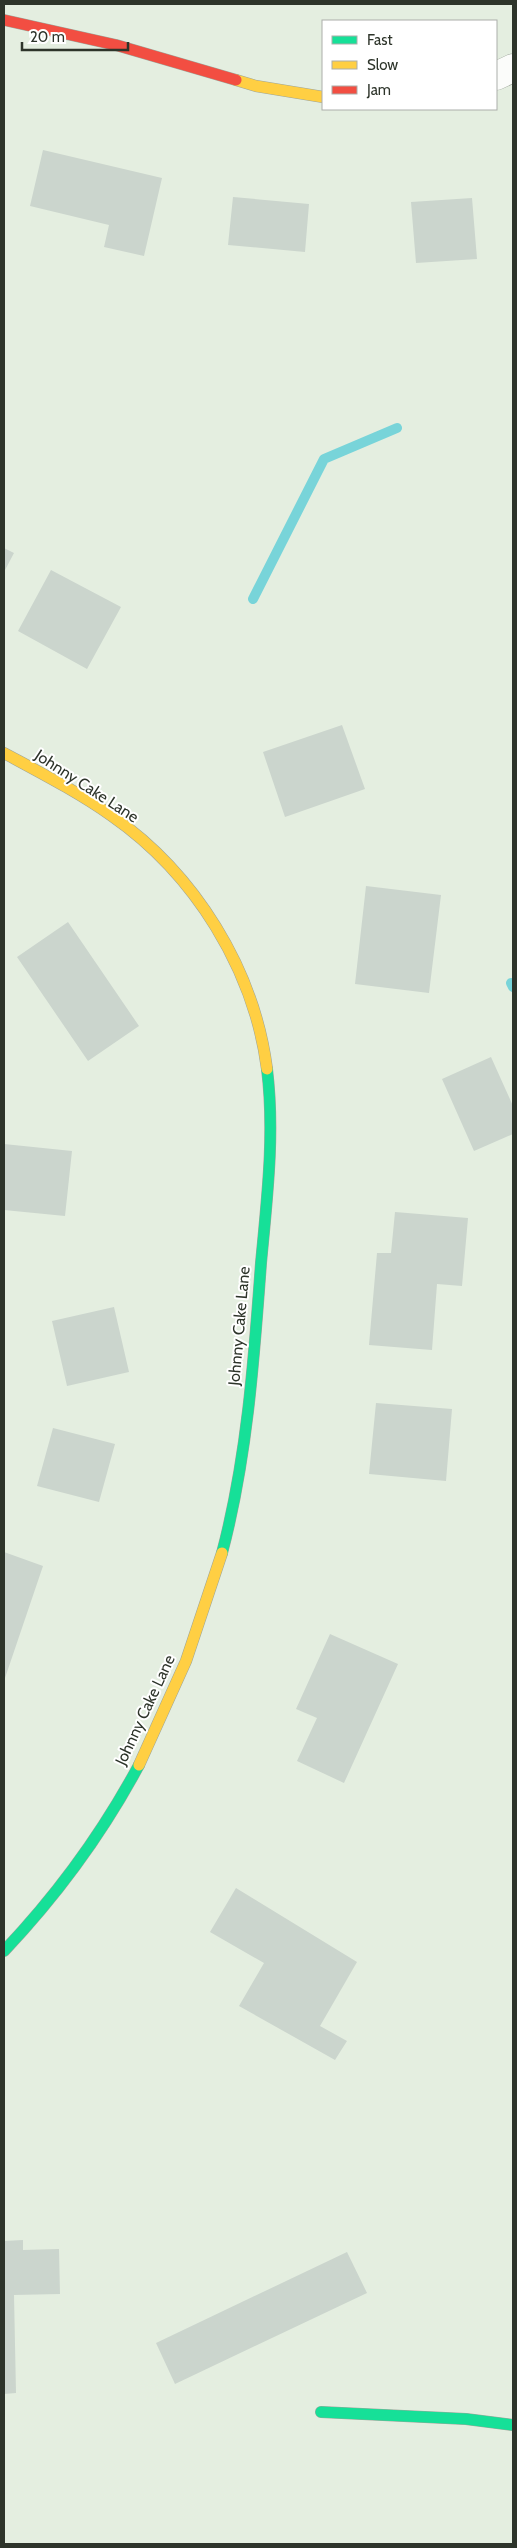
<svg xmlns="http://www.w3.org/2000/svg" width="517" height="2548" viewBox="0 0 517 2548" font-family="Cabin,sans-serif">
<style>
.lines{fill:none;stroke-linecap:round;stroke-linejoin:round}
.stream{stroke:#78d4d9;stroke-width:10}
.building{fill:#cbd5cd}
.street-casing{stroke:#9da59a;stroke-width:29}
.fast-casing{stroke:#9da59a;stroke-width:12}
.slow-casing{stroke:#9da59a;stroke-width:12}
.jam-casing{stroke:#9da59a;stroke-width:12}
.street{stroke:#fbfcfa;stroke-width:28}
.fast{stroke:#16e098;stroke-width:11}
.slow{stroke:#ffcf43;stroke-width:11}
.jam{stroke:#f24e42;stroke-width:11}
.labels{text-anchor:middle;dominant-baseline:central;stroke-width:4;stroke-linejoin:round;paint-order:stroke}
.street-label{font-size:16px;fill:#2d342a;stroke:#fff}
</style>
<rect width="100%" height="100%" fill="#e4eee0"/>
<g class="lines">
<path class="stream" d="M253 599 324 459 397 428
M511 983 513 987"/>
</g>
<path class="building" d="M43 150 162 178 144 256 104 247 109 225 30 206Z
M233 197 309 204 305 252 228 245Z
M472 198 477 259 416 263 411 202Z
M4 548 14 553 4 572Z
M51 570 121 607 87 669 18 631Z
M342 725 365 789 285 817 263 752Z
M366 886 441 895 429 993 355 984Z
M68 922 139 1026 88 1061 17 957Z
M491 1057 513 1106V1134L474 1151 442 1079Z
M4 1144 72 1151 65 1216 4 1210Z
M395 1212 468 1218 462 1286 437 1284 432 1350 369 1345 377 1253H391Z
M114 1307 129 1372 67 1386 52 1321Z
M376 1403 452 1409 446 1481 369 1474Z
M53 1428 115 1444 99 1502 37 1486Z
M4 1552 43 1566 4 1681Z
M330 1634 398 1664 344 1783 297 1761 317 1718 296 1709Z
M236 1888 357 1962 320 2026 347 2041 335 2060 239 2006 264 1963 210 1932Z
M23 2240V2250L59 2249 60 2294 14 2295 16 2393 4 2394V2241Z
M347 2252 367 2293 175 2384 156 2343Z"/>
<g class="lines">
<defs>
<path id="street" d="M496 76 513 68"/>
<path id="fast" d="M222 1553C247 1459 254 1360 261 1263 267 1199 275 1133 267 1069
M4 1951C58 1894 102 1834 139 1765
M321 2412 466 2419 513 2425"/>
<path id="slow" d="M236 80 256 86 323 97
M4 753C41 773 78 792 112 816 195 874 254 969 267 1069
M139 1765 186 1661 222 1553"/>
<path id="jam" d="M4 20 116 45 236 80"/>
</defs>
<use href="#street" class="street-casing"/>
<use href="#fast" class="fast-casing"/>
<use href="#slow" class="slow-casing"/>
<use href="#jam" class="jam-casing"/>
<use href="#street" class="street"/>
<use href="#fast" class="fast"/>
<use href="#slow" class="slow"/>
<use href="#jam" class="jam"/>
</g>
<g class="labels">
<g class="street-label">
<text transform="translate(87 786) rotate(33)">Johnny Cake Lane</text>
<text transform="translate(239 1326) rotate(-85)">Johnny Cake Lane</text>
<text transform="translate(145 1710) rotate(-65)">Johnny Cake Lane</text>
</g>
</g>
<rect width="517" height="2548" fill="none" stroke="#2d342a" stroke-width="10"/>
<rect x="322" y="20" width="175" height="90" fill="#ffffff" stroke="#abaeaa"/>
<rect x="332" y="36" width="25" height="8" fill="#16e098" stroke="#abaeaa"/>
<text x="367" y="45" font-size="15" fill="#2d342a">Fast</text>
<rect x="332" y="61" width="25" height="8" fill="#ffcf43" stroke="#abaeaa"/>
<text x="367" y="70" font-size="15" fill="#2d342a">Slow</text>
<rect x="332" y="86" width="25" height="8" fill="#f24e42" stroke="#abaeaa"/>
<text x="367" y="95" font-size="15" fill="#2d342a">Jam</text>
<path d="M22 42v8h106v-8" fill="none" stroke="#2d342a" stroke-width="2.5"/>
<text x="30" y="42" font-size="15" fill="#2d342a" stroke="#ffffff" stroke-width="4" paint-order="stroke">20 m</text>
</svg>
